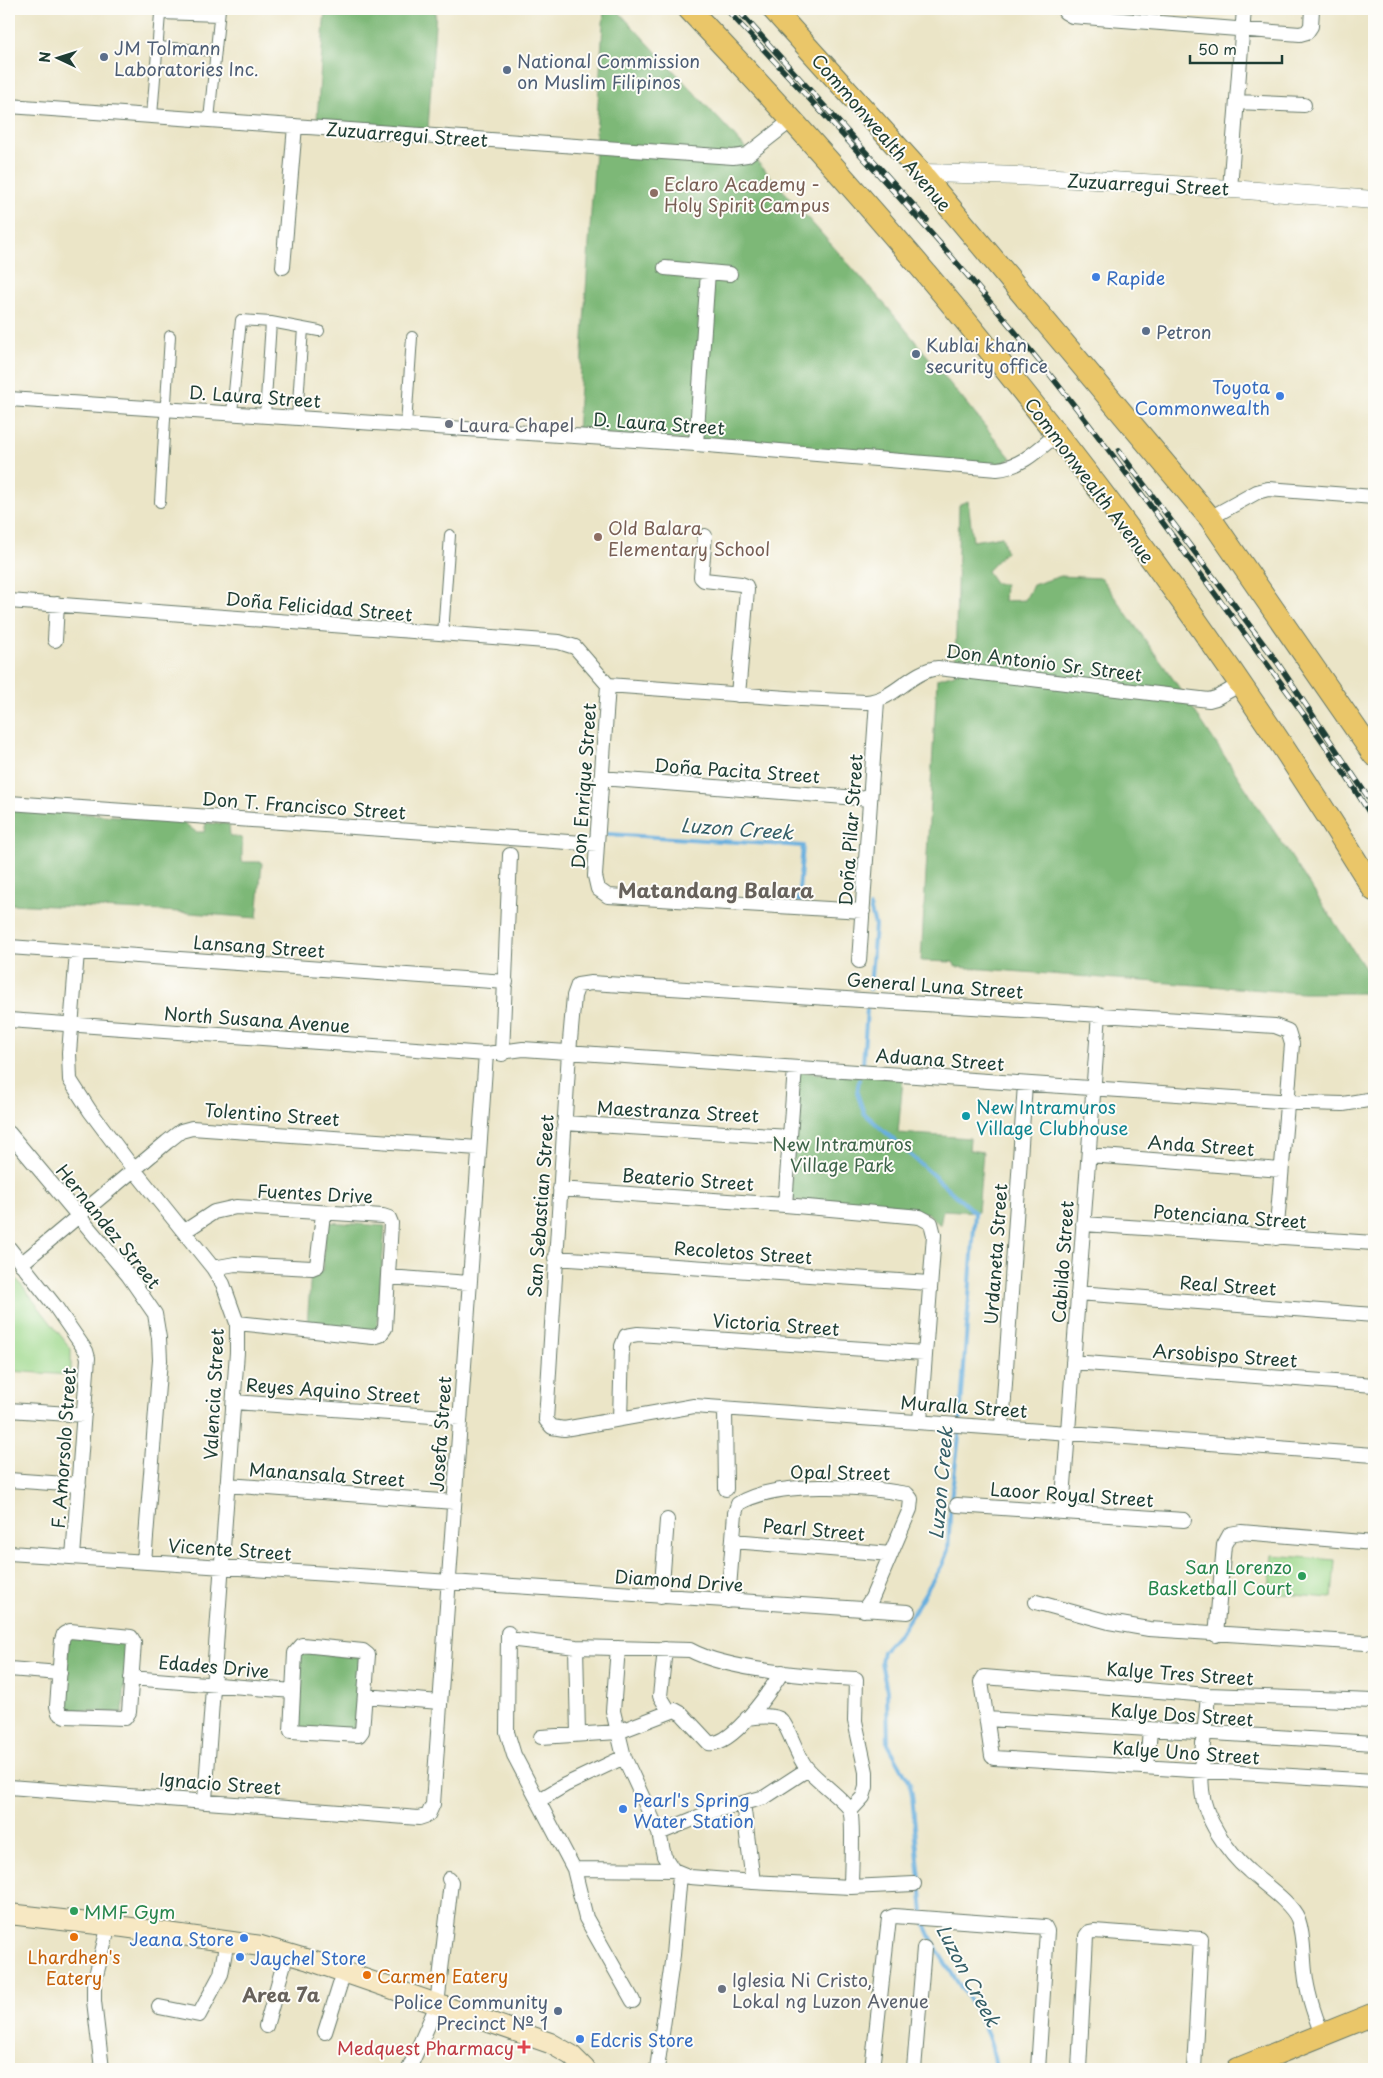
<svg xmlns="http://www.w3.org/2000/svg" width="1383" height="2078" viewBox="0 0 1383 2078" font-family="'Playpen Sans',sans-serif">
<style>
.green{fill:#9cd88b;stroke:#5e8a60}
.forest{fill:#7db877;stroke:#4e7a56}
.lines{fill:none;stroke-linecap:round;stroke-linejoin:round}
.stream{stroke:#67afde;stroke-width:4}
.pedestrian-casing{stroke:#667867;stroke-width:12}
.minor-casing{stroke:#667867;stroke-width:16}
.tertiary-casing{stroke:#667867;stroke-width:19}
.secondary-casing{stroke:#667867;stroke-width:22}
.primary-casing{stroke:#667867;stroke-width:24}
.pedestrian{stroke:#fff;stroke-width:10}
.minor{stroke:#fff;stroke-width:14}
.tertiary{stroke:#fff;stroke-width:18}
.secondary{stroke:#f7e8c3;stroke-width:20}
.primary{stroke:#eac669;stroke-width:22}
.rail-casing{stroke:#1f3d34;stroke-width:5.5}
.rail{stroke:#fdfcf7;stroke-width:4;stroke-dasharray:11;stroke-linecap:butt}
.service-dot{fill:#5c6f8a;stroke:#fdfcf7;stroke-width:2}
.education-dot{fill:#8d6e63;stroke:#fdfcf7;stroke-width:2}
.shop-dot{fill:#3f7fe0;stroke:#fdfcf7;stroke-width:2}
.worship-dot{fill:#6b7280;stroke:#fdfcf7;stroke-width:2}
.culture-dot{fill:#0f9aa8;stroke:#fdfcf7;stroke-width:2}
.leisure-dot{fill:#2e9e5b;stroke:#fdfcf7;stroke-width:2}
.food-dot{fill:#e8710a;stroke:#fdfcf7;stroke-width:2}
.health-dot{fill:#e0444e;stroke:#fdfcf7;stroke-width:2}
.labels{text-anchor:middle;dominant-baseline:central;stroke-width:4;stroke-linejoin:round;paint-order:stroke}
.service-label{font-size:18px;fill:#4e5e75;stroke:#fdfcf7;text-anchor:start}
.street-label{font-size:18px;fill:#1f3d34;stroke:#fdfcf7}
.education-label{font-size:18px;fill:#785e54;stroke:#fdfcf7;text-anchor:start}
.shop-label{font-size:18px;fill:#366cbe;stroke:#fdfcf7;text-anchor:start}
.worship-label{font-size:18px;fill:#5b616d;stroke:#fdfcf7;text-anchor:start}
.culture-label{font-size:18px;fill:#0d838f;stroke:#fdfcf7;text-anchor:start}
.park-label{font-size:18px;fill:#3e644a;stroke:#fdfcf7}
.leisure-label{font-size:18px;fill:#27864d;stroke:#fdfcf7;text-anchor:end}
.food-label{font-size:18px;fill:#c56008;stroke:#fdfcf7}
.health-label{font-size:18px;fill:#be3a42;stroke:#fdfcf7;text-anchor:end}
.water-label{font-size:19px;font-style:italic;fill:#355f67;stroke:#fdfcf7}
.neighbourhood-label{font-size:19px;font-weight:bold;fill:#67625c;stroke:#fdfcf7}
.quarter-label{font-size:20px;font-weight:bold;fill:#67625c;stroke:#fdfcf7}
</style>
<rect width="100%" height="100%" fill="#fdfcf7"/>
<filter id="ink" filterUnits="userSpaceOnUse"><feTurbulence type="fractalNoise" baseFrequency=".02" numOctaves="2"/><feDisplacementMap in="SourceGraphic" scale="10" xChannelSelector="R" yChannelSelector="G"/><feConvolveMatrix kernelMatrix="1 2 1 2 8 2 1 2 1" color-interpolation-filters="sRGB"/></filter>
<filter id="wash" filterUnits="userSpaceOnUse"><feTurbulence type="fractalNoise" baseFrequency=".0096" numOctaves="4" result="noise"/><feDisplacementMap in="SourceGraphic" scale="20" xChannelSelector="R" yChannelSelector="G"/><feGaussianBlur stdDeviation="1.12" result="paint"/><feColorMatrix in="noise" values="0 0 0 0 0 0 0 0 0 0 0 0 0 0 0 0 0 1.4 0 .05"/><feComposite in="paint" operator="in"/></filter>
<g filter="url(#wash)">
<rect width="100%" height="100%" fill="#ebe5c7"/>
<path class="green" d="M9 1269 71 1349V1375L9 1371Z
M1272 1555 1335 1560 1332 1598 1269 1593Z"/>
<path class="forest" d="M325 9H436L428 129 317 120Z
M604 9H616L729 130 888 308 1011 458 999 466 577 432Z
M968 501 973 541 1002 536 1006 551 987 571 996 584H1005L1004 601 1025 600 1033 585 1061 576 1101 578 1176 683 1374 982V993H1303L956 967 953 962 921 961 937 679 955 674 959 505Z
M9 808 182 821 196 832H204L206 823 229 824 230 836 242 838V862H262L257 918 165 911 9 904Z
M798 1072 903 1079 898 1133 970 1138 969 1150 983 1152 978 1212 943 1210 940 1225 928 1213 790 1200Z
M326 1222 385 1226 377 1331 307 1325 311 1271 322 1272Z
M69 1635 128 1639 123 1713 64 1709Z
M300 1652 361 1657 354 1734 294 1729Z"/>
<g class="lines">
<path class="stream" d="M608 834 803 846 798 901H801
M870 989 875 925 870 907
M863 1064 867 1009
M859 1080 857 1093 864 1113 975 1213 960 1422
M923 1913 912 1795 910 1783 888 1744 887 1691 881 1662 883 1651 903 1629 942 1565 948 1550 951 1499 960 1429
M925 1923C943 1974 991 2013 996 2069"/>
</g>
</g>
<g filter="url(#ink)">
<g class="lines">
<defs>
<path id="pedestrian" d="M157 47 216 51
M152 116 160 14 219 16
M209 120 220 9
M232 413 241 320 271 322
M265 415 271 322 319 331
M297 418 303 328
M406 425 412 337
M160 502 170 336
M443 634 450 535"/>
<path id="minor" d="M1064 9 1065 12 1072 16 1300 34 1307 32 1311 26 1312 9
M1237 102 1304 105
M9 106 733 157 747 155 793 119
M1230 189 1244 9
M283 267 295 126
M665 268 730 274
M9 399 696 444 997 469C1021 467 1038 450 1056 435
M696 444 708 272
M1210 518 1257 492 1268 489 1374 497
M705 536 701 577 704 580 741 584 746 586 747 590 738 695
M9 601 559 642 575 647 608 685
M55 640 57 604
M608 685 801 699 866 702C895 700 910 671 938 668L1209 700 1216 698 1241 684
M608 685 597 844 595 876 598 889 608 896 863 911
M601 778 870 799
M9 803 597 844
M9 947 506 982
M77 952 69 1053 70 1080 90 1111 135 1171 213 1268 223 1284 237 1323V1352L205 1800
M859 961 877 701
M9 1020 486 1054 523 1049 1307 1103 1343 1104 1374 1099
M502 1054 510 855
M564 1123 790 1137
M9 1133 128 1275 155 1314 159 1338 160 1360 144 1562
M1089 1155 1281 1170
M560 1189 785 1205 920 1217 931 1223 934 1235 920 1422
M785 1205 795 1068
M1083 1224 1374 1243
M185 1231 214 1212 236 1207 383 1216 389 1218 391 1223 385 1328 380 1335 373 1337 237 1323
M1276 1238 1292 1044 1288 1031 1275 1026 591 983 578 985 574 996 569 1052 546 1420 552 1427 564 1429 694 1406 1374 1455
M9 1248 55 1306 86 1351 88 1358 73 1557
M555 1258 929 1283
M21 1264 167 1142 181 1131 192 1128 478 1148
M213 1268 235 1264 312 1268 317 1266 323 1214
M388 1277 469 1283
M1078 1293 1374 1315
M1073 1362 1374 1385
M234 1402 460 1418
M9 1410 84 1415
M725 1410 726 1489
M620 1419 622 1346 626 1336 638 1334 924 1353
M1002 1428 1025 1084
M9 1480 79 1485
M227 1485 454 1502
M957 1505 1184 1520
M1062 1512 1099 1014
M733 1541 891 1554
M9 1553 908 1612
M661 1597 667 1520
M728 1601 735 1513 738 1504C776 1480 863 1486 907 1494L911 1499 910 1509 872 1598 864 1610
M1036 1602 1109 1622 1149 1629 1366 1643 1374 1641
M70 1631 131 1637 134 1642 129 1712 125 1718 65 1716 59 1713 57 1706 62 1640 64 1634Z
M508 1633 507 1732 514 1755 574 1869 586 1918 633 2001
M1216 1635 1224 1545 1230 1534 1241 1532 1374 1543
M508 1639 576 1647 690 1650C726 1670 814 1677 856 1679L855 1721 866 1772V1787L863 1797 850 1811
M302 1645 363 1651 368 1655 362 1731 359 1735 291 1731 295 1653Z
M576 1647 578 1734
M618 1648 613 1711 618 1732 624 1757 659 1833 664 1856 673 1870 690 1877 753 1882 851 1887 914 1884
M665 1649 660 1696 669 1711
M9 1669 60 1673
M131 1678 293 1691
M1208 1695C1206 1725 1199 1759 1202 1790 1204 1818 1228 1853 1249 1871 1263 1884 1291 1902 1298 1919 1304 1936 1303 1955 1305 1972 1307 1994 1314 2014 1322 2034
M365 1696 440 1702
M1374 1701 1208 1695 984 1677 981 1682 992 1756 994 1758 1374 1781
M747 1718C756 1717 773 1714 781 1720 789 1727 796 1755 806 1767 815 1779 846 1801 850 1810 854 1821 851 1871 851 1887
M987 1719 1374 1743
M541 1737 618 1732 675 1710 682 1714 709 1743C732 1747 770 1691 782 1672
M1147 1767 1150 1730
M9 1787 419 1818 428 1815 433 1804 486 1054
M538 1801 565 1785 624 1757
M743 1803 753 1882
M659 1833 713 1811 765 1797 808 1769
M574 1869 673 1870
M159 2007 199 2015 221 1974 227 1940
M266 2026 287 1953
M325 2032 344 1972
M102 2069 94 2001V1983L109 1925
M409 2069 437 2005 451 1882 449 1879
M657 2069 673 1955 680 1874
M872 2069 889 1918 894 1916 1045 1927 1047 1931 1038 2069
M914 2069 924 1948
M1079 2069 1086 1936 1089 1932 1094 1931 1201 1939 1194 2069"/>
<path id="tertiary" d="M921 173C1072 176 1223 188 1374 200"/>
<path id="secondary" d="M9 1914 124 1927 261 1946 309 1960 550 2043 571 2055 585 2069"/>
<path id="primary" d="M689 9C945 279 1180 572 1374 890
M773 9 921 173 1210 518 1374 755
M1238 2069 1374 2014"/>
</defs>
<use href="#pedestrian" class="pedestrian-casing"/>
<use href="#minor" class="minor-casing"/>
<use href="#tertiary" class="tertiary-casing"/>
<use href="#secondary" class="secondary-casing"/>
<use href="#primary" class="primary-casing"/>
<use href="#pedestrian" class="pedestrian"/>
<use href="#minor" class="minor"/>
<use href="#tertiary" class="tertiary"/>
<use href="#secondary" class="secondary"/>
<use href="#primary" class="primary"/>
<defs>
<path id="rail" d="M726 9C817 107 909 205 995 308 1075 402 1148 502 1221 602 1274 673 1328 745 1374 820
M737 9 927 220
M1119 451 1277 662 1374 806"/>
</defs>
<use href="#rail" class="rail-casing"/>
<use href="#rail" class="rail"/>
</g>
</g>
<g class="service-dot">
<circle cx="104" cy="57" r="5"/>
<circle cx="507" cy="70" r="5"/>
<circle cx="1146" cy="331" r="5"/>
<circle cx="916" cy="354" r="5"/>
<circle cx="558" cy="2011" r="5"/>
</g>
<g class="education-dot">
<circle cx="654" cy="193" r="5"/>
<circle cx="598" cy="537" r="5"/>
</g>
<g class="shop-dot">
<circle cx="1096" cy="277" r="5"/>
<circle cx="1280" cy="396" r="5"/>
<circle cx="623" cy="1809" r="5"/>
<circle cx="244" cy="1938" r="5"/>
<circle cx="240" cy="1957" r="5"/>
<circle cx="580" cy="2039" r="5"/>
</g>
<g class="worship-dot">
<circle cx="449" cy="424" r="5"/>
<circle cx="722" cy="1989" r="5"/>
</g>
<circle class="culture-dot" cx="966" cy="1116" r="5"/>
<g class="leisure-dot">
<circle cx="1302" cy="1576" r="5"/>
<circle cx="74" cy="1911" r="5"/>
</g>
<g class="food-dot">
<circle cx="74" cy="1937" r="5"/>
<circle cx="367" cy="1975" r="5"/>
</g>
<path class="health-dot" d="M521.5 2039.5h5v5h5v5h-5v5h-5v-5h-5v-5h5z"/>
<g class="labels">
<g class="service-label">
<text x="114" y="47">JM Tolmann<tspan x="114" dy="21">Laboratories Inc.</tspan></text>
<text x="517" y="60">National Commission<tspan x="517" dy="21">on Muslim Filipinos</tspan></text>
<text x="1156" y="331">Petron</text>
<text x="926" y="344">Kublai khan<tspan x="926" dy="21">security office</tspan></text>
<text x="548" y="2001" text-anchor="end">Police Community<tspan x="548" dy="21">Precinct № 1</tspan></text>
</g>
<g class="street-label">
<text transform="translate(882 132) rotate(49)">Commonwealth Avenue</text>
<text transform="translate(407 134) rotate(4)">Zuzuarregui Street</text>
<text transform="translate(1148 184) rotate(3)">Zuzuarregui Street</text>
<text transform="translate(255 396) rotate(4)">D. Laura Street</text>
<text transform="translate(659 423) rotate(4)">D. Laura Street</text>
<text transform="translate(1090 480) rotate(53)">Commonwealth Avenue</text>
<text transform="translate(319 606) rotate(5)">Doña Felicidad Street</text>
<text transform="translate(1044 662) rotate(7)">Don Antonio Sr. Street</text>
<text transform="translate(737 770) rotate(4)">Doña Pacita Street</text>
<text transform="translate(583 786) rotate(-86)">Don Enrique Street</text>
<text transform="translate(304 805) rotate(4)">Don T. Francisco Street</text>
<text transform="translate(850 830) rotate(-86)">Doña Pilar Street</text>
<text transform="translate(259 946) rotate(4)">Lansang Street</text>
<text transform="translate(935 985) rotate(4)">General Luna Street</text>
<text transform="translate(257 1019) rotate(4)">North Susana Avenue</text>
<text transform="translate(940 1059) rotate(4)">Aduana Street</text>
<text transform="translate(678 1111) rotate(3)">Maestranza Street</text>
<text transform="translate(272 1114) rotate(4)">Tolentino Street</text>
<text transform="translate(1201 1145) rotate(4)">Anda Street</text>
<text transform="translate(688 1179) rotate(4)">Beaterio Street</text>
<text transform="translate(315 1193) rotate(3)">Fuentes Drive</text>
<text transform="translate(540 1206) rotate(-86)">San Sebastian Street</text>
<text transform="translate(1230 1216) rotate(4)">Potenciana Street</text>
<text transform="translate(109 1226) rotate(51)">Hernandez Street</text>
<text transform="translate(743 1252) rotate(4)">Recoletos Street</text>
<text transform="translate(995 1254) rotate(-86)">Urdaneta Street</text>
<text transform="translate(1062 1262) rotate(-86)">Cabildo Street</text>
<text transform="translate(1228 1285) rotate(4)">Real Street</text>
<text transform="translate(776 1324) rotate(4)">Victoria Street</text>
<text transform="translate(1225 1355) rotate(4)">Arsobispo Street</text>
<text transform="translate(333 1390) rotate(4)">Reyes Aquino Street</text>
<text transform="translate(213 1394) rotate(-87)">Valencia Street</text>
<text transform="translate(964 1406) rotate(4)">Muralla Street</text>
<text transform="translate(440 1434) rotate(-86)">Josefa Street</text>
<text transform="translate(63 1448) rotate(-86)">F. Amorsolo Street</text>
<text transform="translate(840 1472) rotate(1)">Opal Street</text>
<text transform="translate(327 1474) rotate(4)">Manansala Street</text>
<text transform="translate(1072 1494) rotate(4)">Laoor Royal Street</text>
<text transform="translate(814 1529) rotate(5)">Pearl Street</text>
<text transform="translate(230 1549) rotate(4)">Vicente Street</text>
<text transform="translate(679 1580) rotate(4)">Diamond Drive</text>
<text transform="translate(214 1666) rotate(5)">Edades Drive</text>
<text transform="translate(1180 1673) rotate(4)">Kalye Tres Street</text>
<text transform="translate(1182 1714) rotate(4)">Kalye Dos Street</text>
<text transform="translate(1186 1752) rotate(4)">Kalye Uno Street</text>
<text transform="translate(220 1783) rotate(4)">Ignacio Street</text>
</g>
<g class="education-label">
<text x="664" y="183">Eclaro Academy -<tspan x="664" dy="21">Holy Spirit Campus</tspan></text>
<text x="608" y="527">Old Balara<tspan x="608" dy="21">Elementary School</tspan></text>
</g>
<g class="shop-label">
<text x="1106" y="277">Rapide</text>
<text x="1270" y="386" text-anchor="end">Toyota<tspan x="1270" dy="21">Commonwealth</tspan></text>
<text x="633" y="1799">Pearl's Spring<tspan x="633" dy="21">Water Station</tspan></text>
<text x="234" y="1938" text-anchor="end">Jeana Store</text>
<text x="250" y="1957">Jaychel Store</text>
<text x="590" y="2039">Edcris Store</text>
</g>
<g class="worship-label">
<text x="459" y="424">Laura Chapel</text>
<text x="732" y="1979">Iglesia Ni Cristo,<tspan x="732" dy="21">Lokal ng Luzon Avenue</tspan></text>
</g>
<g class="culture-label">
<text x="976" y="1106">New Intramuros<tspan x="976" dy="21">Village Clubhouse</tspan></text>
</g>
<g class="park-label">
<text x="842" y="1143">New Intramuros<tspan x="842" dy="21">Village Park</tspan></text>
</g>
<g class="leisure-label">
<text x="1292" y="1566">San Lorenzo<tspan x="1292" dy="21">Basketball Court</tspan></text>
<text x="84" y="1911" text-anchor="start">MMF Gym</text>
</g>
<g class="food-label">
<text x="74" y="1956">Lhardhen's<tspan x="74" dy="21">Eatery</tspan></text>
<text x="377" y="1975" text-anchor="start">Carmen Eatery</text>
</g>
<g class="health-label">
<text x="514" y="2047">Medquest Pharmacy</text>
</g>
<g class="water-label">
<text transform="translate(737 828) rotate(4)">Luzon Creek</text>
<text transform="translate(940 1483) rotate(-85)">Luzon Creek</text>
<text transform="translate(969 1975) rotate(62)">Luzon Creek</text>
</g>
<g class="neighbourhood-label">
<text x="281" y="1994">Area 7a</text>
</g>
<g class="quarter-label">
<text x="716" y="890">Matandang Balara</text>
</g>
</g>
<rect width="1383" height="2078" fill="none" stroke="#fdfcf7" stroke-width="30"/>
<g transform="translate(58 58) rotate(274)" stroke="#fdfcf7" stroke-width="4" paint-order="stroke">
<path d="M0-4L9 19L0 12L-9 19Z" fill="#1f3d34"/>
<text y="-8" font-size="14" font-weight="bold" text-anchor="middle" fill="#1f3d34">N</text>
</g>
<path d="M1190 55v8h92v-8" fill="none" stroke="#1f3d34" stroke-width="2.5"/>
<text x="1198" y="55" font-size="15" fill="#1f3d34" stroke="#fdfcf7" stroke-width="4" paint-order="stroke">50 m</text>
</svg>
